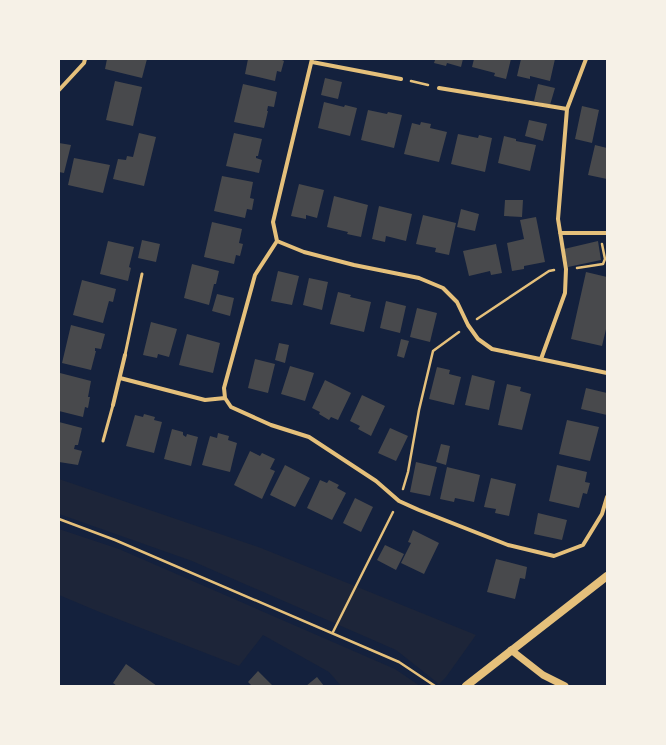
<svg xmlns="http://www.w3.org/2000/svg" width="666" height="745" viewBox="0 0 666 745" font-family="'Exo 2',sans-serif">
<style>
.green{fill:#1d2539}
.building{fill:#48494c}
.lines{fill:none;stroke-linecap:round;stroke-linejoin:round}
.path{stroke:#e5c07b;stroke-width:2.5}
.service{stroke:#e5c07b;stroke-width:3}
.minor{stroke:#e5c07b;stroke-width:4}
.tertiary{stroke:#e5c07b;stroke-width:7}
.secondary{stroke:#e5c07b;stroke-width:8}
</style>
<rect width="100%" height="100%" fill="#14213d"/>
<path class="green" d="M59 479 261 548 476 635 446 677 439 684 396 650 192 561 59 514Z
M59 529 119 549 395 669 420 686H341L329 672 263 635 239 666 97 611 59 595Z"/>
<path class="building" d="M107 59H147L142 78 105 69Z
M248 59H280L284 61 281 72 277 71 275 81 245 74Z
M432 59H463L461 67 447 63 446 66 434 63 435 60Z
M474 59H511L506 79 494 76 495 73 472 67Z
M521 59H555L550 81 530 76V79L517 76Z
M325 78 342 82 338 99 321 95Z
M115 81 142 87 133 126 106 120Z
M243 84 277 92 274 107 268 106 267 111H268L264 128 234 122Z
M538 84 555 88 550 105 534 101Z
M324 102 344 107 345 105 357 108 350 136 318 128Z
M582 106 599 110 592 143 575 139Z
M368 110 387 114 388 112 402 115 394 148 361 140Z
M529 120 547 124 543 141 525 136Z
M421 122 431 124 430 128 447 132 439 162 404 154 412 123 420 125Z
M139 133 156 137 144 186 113 179 118 159 126 160 127 156 133 157Z
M234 133 262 139 258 156H256V158L262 160 259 173 226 166Z
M458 134 478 138 479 135 492 138 485 172 451 164Z
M504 136 516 139V141L536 145 530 171 498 163Z
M59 143 71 145 64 173 59 172Z
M595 145 607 148V179L588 175Z
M74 158 110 165 103 193 68 185Z
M222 176 253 182 250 198 254 199 252 210 247 209 245 218 214 211Z
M299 184 324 190 317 218 306 215V219L291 216Z
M334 196 368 205 361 237 347 234 348 232 327 227Z
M505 200H523L522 217 504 216Z
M379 206 412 214 406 241 386 236 385 242 372 239Z
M461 209 479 214 475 231 457 227Z
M423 215 456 223 449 255 435 252 436 248 416 244Z
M536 217 545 262 524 266V269L512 271 507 243 524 239 520 220Z
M212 222 242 229 239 243 243 244 240 256 236 255 234 264 204 257Z
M142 240 160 244 156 262 138 258Z
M108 241 134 247 129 267 131 268 128 281 100 274Z
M598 241 601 260 568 267 564 249Z
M496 244 502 273 491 275 490 271 469 276 463 251Z
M192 264 219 271 216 284H214L209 305 184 298Z
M278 271 299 276 292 305 271 301Z
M586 272 607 277V325L602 346 571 339Z
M309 278 328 282 322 310 303 305Z
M82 280 116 289 113 302 109 301 103 323 73 315Z
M338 292 351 295 350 297 371 302 364 332 330 324Z
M217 294 234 298 230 316 212 311Z
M386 301 406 306 400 333 380 328Z
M417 308 437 313 430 342 410 337Z
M151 322 177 329 169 357 158 354 157 358 143 355Z
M71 325 105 334 101 349 95 348V351H96L91 370 62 363Z
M187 334 220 343 213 373 179 365Z
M401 339 409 341 404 358 397 356Z
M279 343 289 345 285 363 275 360Z
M255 359 275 364 268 393 248 388Z
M290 366 314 373 305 401 281 394Z
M437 367 450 370 449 374 461 377 454 405 429 399Z
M60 373 91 381 88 397H90L88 408 85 407 83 417 59 411Z
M472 375 495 381 489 410 465 405Z
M325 380 351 393 338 420 331 417 329 420 319 414 320 412 312 408Z
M507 384 521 387 520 391 531 394 522 430 498 425Z
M586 388 607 393V415L581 409Z
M362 395 385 406 371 436 358 429 360 426 350 421Z
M144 414 155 417 154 420 162 422 154 453 126 446 135 415 143 417Z
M567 420 599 427 590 461 559 454Z
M59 422 82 428 78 445H75L74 449 82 451 78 465 59 462Z
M390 428 408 436 396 461 378 453Z
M172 429 183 432V435L186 437 187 434 198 437 191 466 164 459Z
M218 433 229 436 228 440 237 443 230 472 202 465 210 436 217 438Z
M441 444 450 446 446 465 436 462Z
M250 451 260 456 262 453 275 459 270 469 275 471 262 499 234 485Z
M416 462 437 467 430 496 410 492Z
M285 465 310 478 295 507 270 495Z
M557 465 587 472 585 482 590 483 587 494 583 493 579 508 549 501Z
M447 467 480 475 474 502 455 498 454 502 440 499Z
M491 478 516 484 509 516 495 513 496 509 484 507Z
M320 480 327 483 329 480 339 485 337 488 346 493 332 520 307 508Z
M355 498 373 507 361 532 343 523Z
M538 513 567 520 562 540 534 534Z
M413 530 439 543 424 574 401 563 411 543 408 542Z
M385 545 404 554 396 570 377 560Z
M496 559 527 567 525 579 520 578 515 599 487 592Z
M126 664 157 686H117L113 683Z
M258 671 272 685 271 686H252L248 682Z
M317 677 324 686H306Z"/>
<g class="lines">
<path class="path" d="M411 81 428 85
M577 268 603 264 605 259 602 244
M477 319 549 271 554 270
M403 489 408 472 419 410 433 351 459 332
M59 519 115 540 399 662 435 686
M333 632 393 512"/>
<path class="service" d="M125 355 142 274
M103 441 113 405"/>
<path class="minor" d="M312 62 401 79
M439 88 567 109
M59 90 84 63 85 59
M560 233H607
M277 241 255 275 224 388 225 398 231 407 271 425 309 437 376 481 399 501 419 510 508 545 554 556 583 545 602 514 607 497
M277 241 304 252 354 265 419 278 443 288 457 302 468 325 478 339 492 349 607 373
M277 241 273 222 312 59
M541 359 565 293 566 269 558 219 567 109 586 59
M120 378 205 400 225 398
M113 405 125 355"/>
<path class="tertiary" d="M511 650 543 675 565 686"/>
<path class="secondary" d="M466 686 607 576"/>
</g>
<rect width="666" height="745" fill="none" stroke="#f6f1e7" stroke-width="120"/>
</svg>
